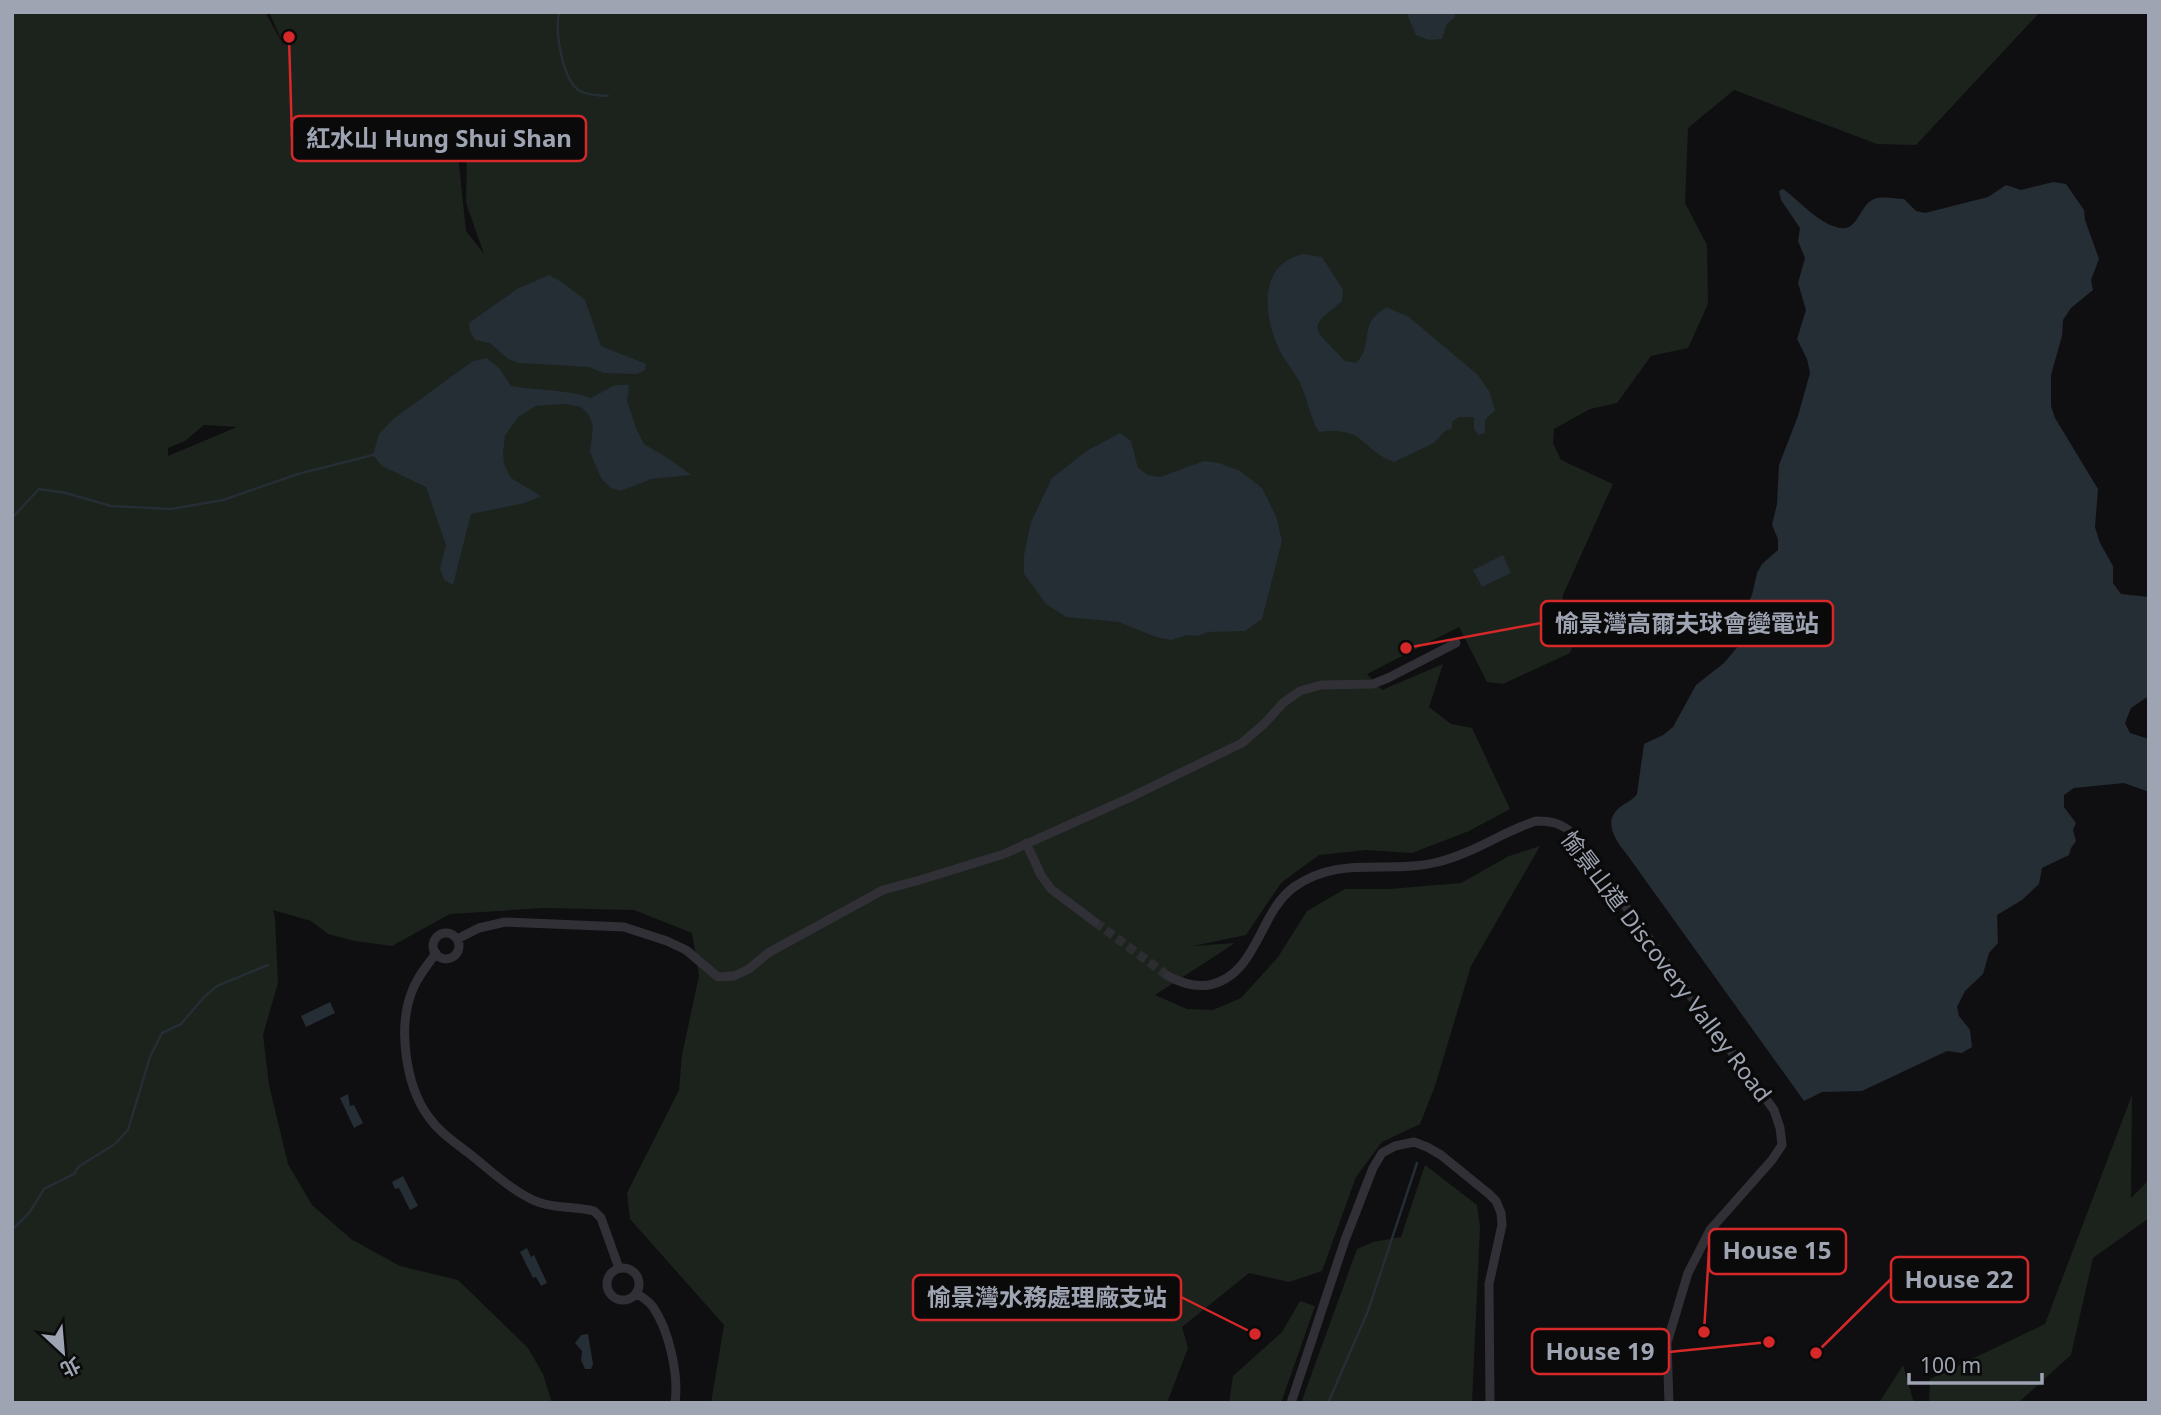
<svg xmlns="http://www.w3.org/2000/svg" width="2161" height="1415" viewBox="0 0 2161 1415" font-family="'Noto Sans','Noto Sans TC',sans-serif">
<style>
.green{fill:#1b231c;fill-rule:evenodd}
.water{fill:#252d35}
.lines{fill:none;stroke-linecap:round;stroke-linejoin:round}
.stream{stroke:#252d35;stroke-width:2.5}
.minor-tunnel{stroke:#2c2d31;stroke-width:9;stroke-dasharray:9 4.5;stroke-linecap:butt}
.minor{stroke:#303036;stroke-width:9}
.labels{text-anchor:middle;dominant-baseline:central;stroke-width:7;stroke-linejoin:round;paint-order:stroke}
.street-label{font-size:23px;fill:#9fa4b3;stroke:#0a0a0b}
.leader{fill:none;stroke:#d62828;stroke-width:2.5}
.callout-dot{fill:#d62828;stroke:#0a0a0b;stroke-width:2.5}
.callout{fill:#0a0a0b;stroke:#d62828;stroke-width:2.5}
.callout-label{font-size:24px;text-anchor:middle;font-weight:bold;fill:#9fa4b3}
</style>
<rect width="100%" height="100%" fill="#0f0f11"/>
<path class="green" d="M12 12H265L284 46 269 12H2040L1916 145 1877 144 1734 90 1688 128 1685 203 1707 245 1708 304 1688 348 1651 356 1617 403 1590 409 1554 429 1553 443 1561 460 1613 484 1563 595C1561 616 1580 631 1570 653L1503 684 1487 682 1459 627 1367 674 1382 690 1443 664 1429 707 1451 724 1472 728 1510 809 1469 831 1412 853 1366 850 1319 855 1281 883 1246 935 1193 946 1235 943 1155 995 1187 1009 1213 1010 1241 998 1278 957 1307 911 1345 889H1389L1461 883 1509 856 1540 846 1471 966 1435 1086 1420 1124 1382 1142 1356 1177 1322 1271 1289 1282 1249 1273 1182 1327 1188 1348 1167 1403H711L724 1325 630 1219 627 1193 679 1090 682 1055 699 976 692 933 634 910 544 908 450 914 392 946 355 941 328 934 311 921 273 910 275 918 278 983 263 1035 269 1085 288 1164 312 1205 351 1239 400 1266 458 1280 528 1348 543 1374 552 1403H12ZM467 149 466 203 484 254 466 231 458 155ZM204 425 237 427 168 456V448L185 441Z
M2132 1095 2131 1198 2149 1180V1218L2093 1258 2071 1355 2018 1403H1929L1930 1379 2045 1324Z
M1425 1165 1477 1205 1480 1227 1472 1403H1301L1357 1249 1373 1242 1401 1237Z
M1300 1301 1315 1306 1281 1403H1229L1233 1376 1282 1332Z
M1903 1365 1914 1403H1879Z"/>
<path class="water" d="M1406 12H1455V17L1447 24 1442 39 1429 40 1416 35Z
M2053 182 2066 184 2084 210 2085 220 2099 259 2091 280 2093 290 2071 308 2063 320 2062 336 2051 375V406L2055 418 2098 489 2095 527 2100 543 2113 566V583L2121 594 2149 597V696L2131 708 2125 723 2130 733 2149 739V792L2124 783 2074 788 2064 795V807L2076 823 2073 830 2076 841 2071 848 2069 855 2042 868 2039 884 2022 900 1997 915 1998 943 1989 953 1983 974 1965 991 1957 1007 1959 1016 1970 1030 1972 1047 1962 1053 1947 1051 1862 1091 1822 1092 1804 1101 1628 856C1618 843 1602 824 1618 809 1624 803 1632 801 1637 794L1644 744 1663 735 1673 727 1696 685 1724 663 1740 644 1738 627 1752 595 1757 573 1762 564 1778 550V539L1772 525 1777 504 1779 465 1798 416 1810 373 1807 359 1797 339 1806 310 1798 283 1805 258 1798 241 1800 228 1781 200 1779 191 1783 189C1800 201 1816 221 1836 227 1858 234 1858 208 1872 200 1880 195 1895 199 1904 199L1916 211 1925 213 1988 197 2006 185 2021 190Z
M1303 254 1322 257 1343 290 1342 301 1321 319 1317 326 1320 335 1345 361 1356 363C1369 350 1364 339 1370 324 1372 317 1380 312 1386 307L1409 317 1478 375 1489 391 1495 410 1485 420V433L1478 435 1474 429V417H1459L1452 422V428L1444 432 1434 443 1394 462C1360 450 1367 426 1319 432 1309 416 1308 398 1299 381 1293 370 1284 360 1279 349 1263 315 1258 264 1303 254Z
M549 275 562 282 585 300 601 346 646 364 645 370 637 374 604 373 589 367 519 363 508 359 490 343 475 340 470 331 469 323 517 289Z
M487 358 500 369 511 386C536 390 569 390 591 398L615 385H629L627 401 636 428 644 444 671 460 691 475 651 479 621 491 611 488 601 478 590 452 593 426 589 415 581 407 564 404 536 406 518 417 505 436 503 453 504 464 511 478 541 496 525 503 471 514 453 585 444 580 440 568 446 545 426 487 382 466 373 455 379 434 393 419 473 361Z
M1120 433 1131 441 1138 468 1148 475 1160 477 1204 461 1219 463 1240 471 1262 488 1276 516 1282 541 1262 619 1245 631 1209 632 1197 636 1187 635 1171 640 1156 637 1119 622 1066 617 1046 604 1024 574V555L1031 522 1052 478 1088 450Z
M1503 555 1511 573 1482 587 1473 570Z
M330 1002 335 1013 306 1027 301 1016Z
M348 1094 350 1106 354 1105 363 1123 354 1128 340 1098Z
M403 1176 418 1206 410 1210 399 1188 395 1189 392 1182Z
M527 1248 531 1257 534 1255 547 1283 541 1286 536 1277 533 1278 520 1252Z
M588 1334 593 1364 591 1369H585L581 1360 582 1351 575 1343 581 1335Z"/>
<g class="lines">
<path class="stream" d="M559 12C555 32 562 80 580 91 588 96 599 95 608 96
M12 518 39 489 66 493 111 506 171 509 223 500 298 474 373 455
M12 1230 29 1213 44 1189 74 1174 78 1167 115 1144 128 1130 150 1057 162 1033 181 1024 204 997 217 986 268 965
M1328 1403 1368 1311 1417 1163"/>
<path class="minor-tunnel" d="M1095 922 1168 976"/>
<path class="minor" d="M1026 843 1041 875 1051 889 1095 922
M433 946a13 13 0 1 1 26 0a13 13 0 1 1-26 0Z
M457 939 479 928 505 922 624 927 667 941 686 950 718 977 734 976 749 969 768 953 883 890 920 880 1004 854 1131 797 1242 743 1265 723 1283 703 1300 691 1321 685 1373 684 1388 678 1456 643
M436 953C427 966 416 978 411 994 398 1029 406 1086 428 1116 440 1134 459 1145 476 1159 493 1173 511 1189 531 1199 550 1209 574 1206 594 1211L601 1218 619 1268
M1168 976C1181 983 1195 987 1209 985 1257 976 1259 912 1294 887 1341 854 1387 875 1438 862 1472 854 1502 832 1536 821 1551 821 1561 823 1572 833L1774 1110 1780 1128 1782 1145 1772 1160 1710 1230 1688 1273 1667 1343 1669 1403
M607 1284a16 16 0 1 1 32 0a16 16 0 1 1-32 0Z
M636 1293C642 1297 649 1301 653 1307 669 1330 679 1375 675 1403
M1291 1403 1345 1240 1373 1168 1382 1153 1395 1146 1414 1142 1427 1147 1441 1155 1489 1194 1496 1201 1501 1213 1502 1225 1489 1284 1490 1403"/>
</g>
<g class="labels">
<g class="street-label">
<text transform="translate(1667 966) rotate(53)">愉景山道 Discovery Valley Road</text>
</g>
</g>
<path class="leader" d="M289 37L292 138M1406 648L1541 623M1704 1332L1709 1251M1816 1353L1891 1279M1255 1334L1181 1297M1769 1342L1669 1352"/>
<g class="callout-dot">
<circle cx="289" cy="37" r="7"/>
<circle cx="1406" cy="648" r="7"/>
<circle cx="1704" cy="1332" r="7"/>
<circle cx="1816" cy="1353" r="7"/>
<circle cx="1255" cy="1334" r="7"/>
<circle cx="1769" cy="1342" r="7"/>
</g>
<g class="callout">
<rect x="292" y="116" width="294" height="45" rx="7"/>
<rect x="1541" y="601" width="292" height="45" rx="7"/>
<rect x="1709" y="1229" width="137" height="45" rx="7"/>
<rect x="1891" y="1257" width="137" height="45" rx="7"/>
<rect x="913" y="1275" width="268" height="45" rx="7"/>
<rect x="1532" y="1329" width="137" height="45" rx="7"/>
</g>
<g class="callout-label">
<text x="439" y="147">紅水山 Hung Shui Shan</text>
<text x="1687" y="632">愉景灣高爾夫球會變電站</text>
<text x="1777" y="1259">House 15</text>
<text x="1959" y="1288">House 22</text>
<text x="1047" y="1306">愉景灣水務處理廠支站</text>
<text x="1600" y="1360">House 19</text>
</g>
<rect width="2161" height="1415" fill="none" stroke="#9fa4b3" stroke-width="28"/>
<g transform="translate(63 1352) rotate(154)" stroke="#0a0a0b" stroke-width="5" paint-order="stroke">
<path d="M0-5L12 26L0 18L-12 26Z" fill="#9fa4b3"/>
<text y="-10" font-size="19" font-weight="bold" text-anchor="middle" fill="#9fa4b3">北</text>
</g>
<path d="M1909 1373v10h133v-10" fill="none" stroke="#9fa4b3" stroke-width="3.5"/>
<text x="1920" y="1373" font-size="21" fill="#9fa4b3" stroke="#0a0a0b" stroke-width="5" paint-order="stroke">100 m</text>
</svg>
